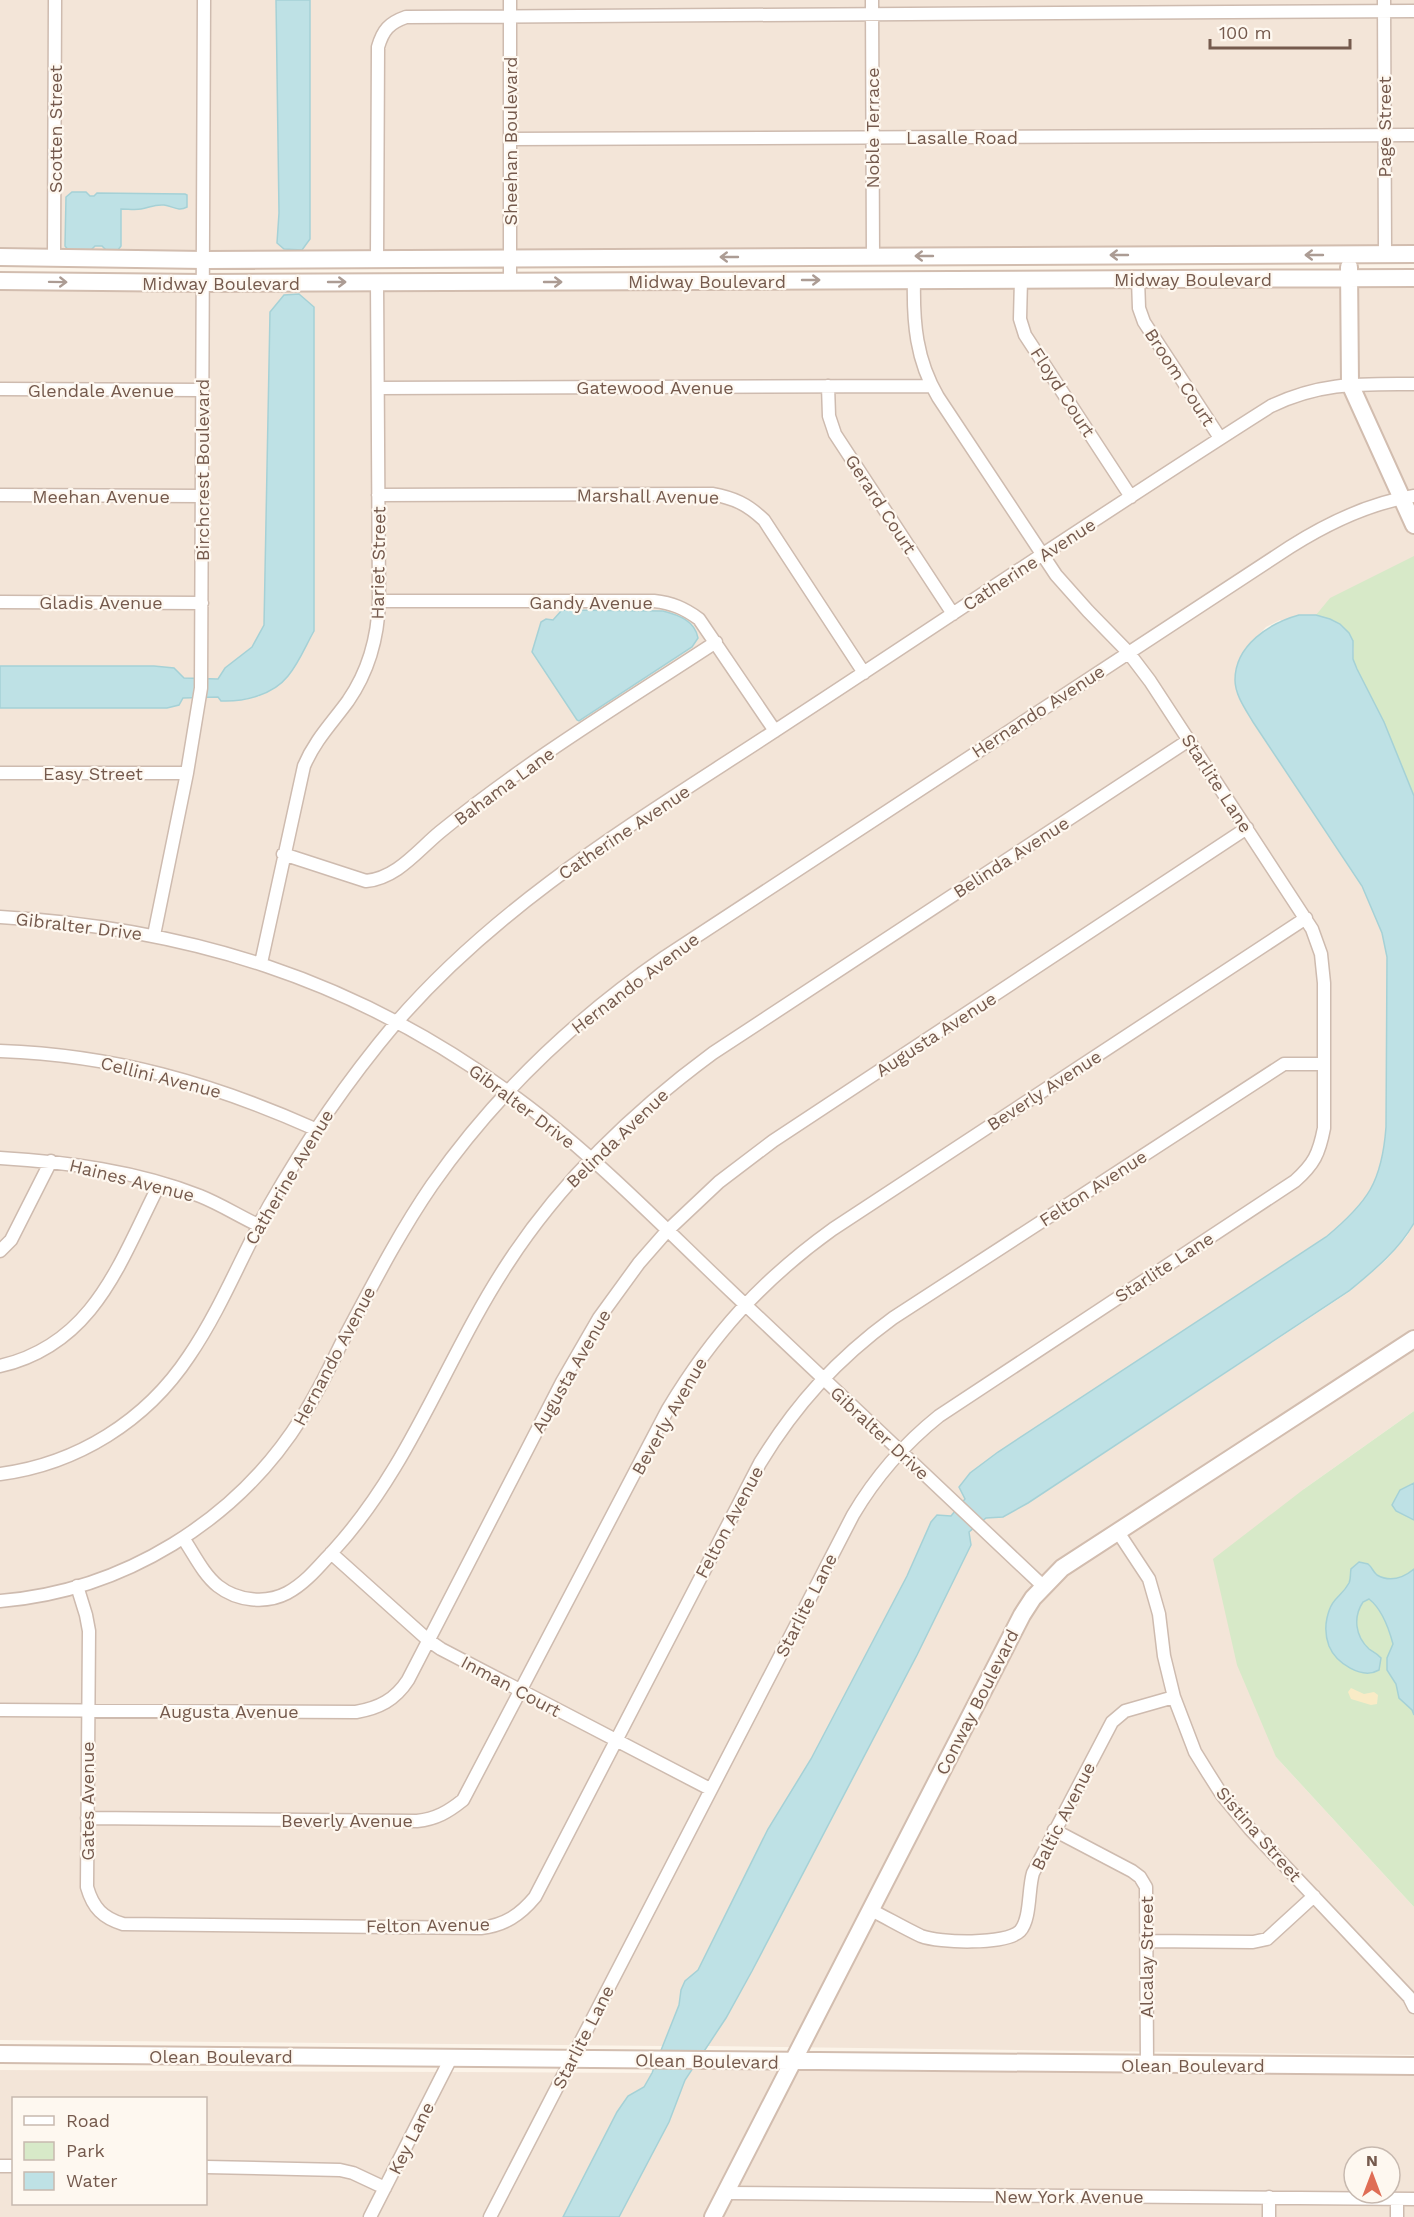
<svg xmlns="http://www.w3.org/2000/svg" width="1414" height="2217" viewBox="0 0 1414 2217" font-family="'Work Sans',sans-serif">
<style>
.residential{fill:#f3e5d8;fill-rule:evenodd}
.green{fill:#d7e9c8}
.sand{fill:#f9ebc6}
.water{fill:#bee1e5;stroke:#a5d1d6;stroke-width:1.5}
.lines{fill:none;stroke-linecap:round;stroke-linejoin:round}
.street-casing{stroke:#cebbaf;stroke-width:15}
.secondary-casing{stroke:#d2bdaf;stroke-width:20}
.street{stroke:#fff;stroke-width:12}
.secondary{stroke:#fff;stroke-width:16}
.oneway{stroke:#ac9c94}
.labels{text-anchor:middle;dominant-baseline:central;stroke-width:4.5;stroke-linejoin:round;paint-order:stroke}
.street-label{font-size:18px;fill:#755a4d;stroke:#fef8f0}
</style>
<rect width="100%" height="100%" fill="#fcf4e9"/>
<path class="residential" d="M0 0H276L279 213 277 243 294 249 302 250 310 0H1414V249L293 253 0 251Z
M1414 286V796L1384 722 1280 620 1266 627 1252 642 1312 810 1362 886 1382 933 1387 957 1386 1127 1384 1154 1378 1176 1366 1198 1349 1218 1326 1237 998 1452 959 1487 965 1499 951 1516 937 1515 931 1522 907 1576 811 1759 768 1829 698 1970 685 1981 681 1990 679 2005 663 2046 0 2040V708H167L182 698 259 697 314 308 270 312 264 626 252 647 225 668 218 679 184 678 174 668 154 666H0V290Z
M1414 1223V1411L1304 1489 1276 1757 1414 1907V2055L707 2046 726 2018 752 1971 917 1655 971 1545 968 1532 986 1518 1003 1517 1028 1503 1349 1292 1386 1260 1407 1236Z
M0 2070 652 2073 644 2087 628 2096 617 2112 563 2217H0ZM14 2098H206V2204H14Z
M692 2070 1414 2074V2217H619L669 2122 685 2080ZM1354 2157H1390V2193H1354Z"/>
<path class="green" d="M1414 556V796L1384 722 1357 669 1353 659 1354 649 1349 633 1340 624 1316 615 1330 598Z
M1414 1411V1907L1276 1757 1237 1665 1213 1559 1304 1489Z"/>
<path class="sand" d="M1351 1688 1364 1694 1374 1692 1378 1695 1377 1704 1371 1705 1351 1699 1348 1692Z"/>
<path class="water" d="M276 0H310V239L302 250 284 249 277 243 279 213Z
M72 192H86L90 196H94L97 193 185 194 187 195V207C178 212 173 206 164 205 154 204 149 208 141 209 135 210 128 209 121 209V246L118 250H106L102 246H95L90 251H69L65 246 66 197Z
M299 294 314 307V631C306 645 299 663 288 676 273 695 244 702 221 701L218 697 183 698 179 705 167 708H0V666H154L174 668 184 678 218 679 225 668 252 647 264 625 270 312 284 295Z
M562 610 663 611C679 615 695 621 698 638L692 647 579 721 577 720 532 652 541 622 546 619 553 620Z
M1299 615H1316L1330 619 1340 624 1349 633 1353 641V659L1357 669 1384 722 1414 796V1223C1398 1251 1373 1271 1349 1291L1028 1503 1003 1517 986 1518 969 1532 971 1545 917 1655 752 1971 726 2018 685 2080 669 2122 619 2217H563L617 2112 628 2096 644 2087 652 2073 679 2005 681 1990 685 1981 698 1970 768 1829 811 1759 907 1576 931 1522 937 1515 951 1516 965 1499 959 1487 970 1473 998 1452 1326 1237C1368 1202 1382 1182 1386 1127L1387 957 1382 933 1362 886 1253 722C1246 710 1235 695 1235 680 1235 645 1270 623 1299 615Z
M1414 1483V1520L1396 1511 1392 1505 1400 1490Z
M1359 1562 1368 1564C1372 1567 1373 1572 1377 1575 1391 1583 1403 1578 1414 1569V1715L1412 1710 1399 1698 1396 1684 1387 1670V1658L1393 1644C1389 1629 1382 1609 1369 1599L1363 1602C1353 1617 1355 1636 1369 1649 1373 1652 1377 1653 1381 1658L1379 1670C1362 1680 1336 1663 1329 1646 1326 1638 1325 1627 1327 1618 1332 1596 1341 1598 1349 1583 1351 1579 1350 1574 1351 1569Z"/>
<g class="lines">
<defs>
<path id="street" d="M872 0 873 256
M1384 0 1385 254
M510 139 1414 135
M54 258 55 0
M377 259 378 47C383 30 389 23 406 17L1414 11
M1021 279 1020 319 1025 335 1131 497
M1138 279 1139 308 1144 322 1220 438
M510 282V0
M828 386 829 416 835 434 953 614
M378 388 931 386
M0 389 202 390
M0 495 202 496
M378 495 712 494C734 498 747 504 764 520L864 673
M379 601H654C672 603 684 608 699 619L775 731
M0 602 202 603
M0 773H187
M283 854 366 881C397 878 417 851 440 832 527 761 623 703 716 642
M0 917C189 928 353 979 507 1091 590 1150 662 1226 736 1296 838 1393 940 1490 1043 1586
M154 935 187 773 201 688 204 0
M261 963 304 766C315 740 332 723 348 701 368 672 378 637 379 601L377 282
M0 1051C114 1055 212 1083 315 1129
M0 1158C67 1162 137 1171 200 1196 220 1204 239 1216 258 1225
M0 1251 11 1240 51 1161
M0 1366C95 1344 120 1261 160 1183
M0 1474C77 1464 146 1421 189 1356 221 1309 242 1255 269 1206 306 1141 347 1081 395 1024 505 896 654 811 793 719 952 615 1110 508 1271 406 1321 382 1359 384 1414 384
M1118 1532 1149 1579 1159 1614 1164 1656 1174 1697 1195 1752 1208 1773 1222 1795 1250 1829 1409 1997 1414 2007
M183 1538C194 1554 203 1574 218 1586 237 1601 266 1604 287 1593 306 1583 320 1565 334 1550 411 1466 446 1357 508 1263 562 1180 633 1112 713 1053L1189 740
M331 1553 428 1640 441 1649 710 1789
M77 1586 86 1615 89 1631 87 1887C93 1908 103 1918 123 1924L481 1928C505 1925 520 1915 535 1897L760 1463C796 1404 837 1359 893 1318L1284 1064H1324
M0 1601C123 1591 237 1521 302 1417 317 1394 329 1369 341 1344 370 1290 397 1236 432 1185 495 1095 575 1019 665 957L1290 547C1328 523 1369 503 1414 496
M0 1710 356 1712C379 1708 395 1700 408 1680L562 1382 599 1318 639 1263 667 1231 719 1182 773 1141 1247 828
M87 1818 417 1821C436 1819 448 1812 463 1800L668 1409C713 1334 762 1280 833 1229L1306 918
M1054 1830 1132 1871 1140 1877 1146 1887 1147 2064
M871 1910C887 1918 904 1928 921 1936 939 1943 1006 1945 1020 1931 1031 1919 1028 1889 1033 1873L1112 1722 1125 1711 1174 1697
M1148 1941 1253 1942 1267 1939 1314 1896
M0 2166H14
M206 2167 340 2170 353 2173 385 2188
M725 2193 1414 2199
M370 2217 451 2058
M490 2217 853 1515C876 1476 904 1444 939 1416L1295 1181C1314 1164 1319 1154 1324 1128V983L1321 954 1312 929 1150 681 1128 652 1088 611 1056 575 938 397C916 360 913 322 914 280
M1269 2217V2197
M1397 2217V2199"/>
<path id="secondary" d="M0 257 204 260 1414 254
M1349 267 1350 384 1414 525
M0 281 203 283 1414 278
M0 2054 1414 2066
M713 2217 1022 1615 1033 1598 1062 1568 1414 1339"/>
</defs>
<use href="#street" class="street-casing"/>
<use href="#secondary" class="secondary-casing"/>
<use href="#street" class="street"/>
<use href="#secondary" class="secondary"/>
</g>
<defs><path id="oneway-shaft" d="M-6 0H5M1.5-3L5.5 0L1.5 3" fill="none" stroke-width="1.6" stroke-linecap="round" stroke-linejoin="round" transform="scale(1.5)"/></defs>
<g class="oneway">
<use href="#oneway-shaft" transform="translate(1119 255) rotate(180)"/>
<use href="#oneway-shaft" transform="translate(1314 255) rotate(180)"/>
<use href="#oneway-shaft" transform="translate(924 256) rotate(180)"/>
<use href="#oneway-shaft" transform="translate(729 257) rotate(180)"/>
<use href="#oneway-shaft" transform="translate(811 280)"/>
<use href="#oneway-shaft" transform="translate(58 282) rotate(1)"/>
<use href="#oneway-shaft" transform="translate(337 282)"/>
<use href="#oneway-shaft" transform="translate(553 282)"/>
</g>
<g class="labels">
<g class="street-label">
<text transform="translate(1384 127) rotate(-90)">Page Street</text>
<text transform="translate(872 128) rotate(-90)">Noble Terrace</text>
<text transform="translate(55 129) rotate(-90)">Scotten Street</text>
<text x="962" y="137">Lasalle Road</text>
<text transform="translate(510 141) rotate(-90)">Sheehan Boulevard</text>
<text x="1193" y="279">Midway Boulevard</text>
<text x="707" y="281">Midway Boulevard</text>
<text x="221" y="283">Midway Boulevard</text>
<text transform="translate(1180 377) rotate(57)">Broom Court</text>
<text x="655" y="387">Gatewood Avenue</text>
<text x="101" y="390">Glendale Avenue</text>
<text transform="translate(1063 392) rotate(57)">Floyd Court</text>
<text transform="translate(202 470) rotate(-90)">Birchcrest Boulevard</text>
<text x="101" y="496">Meehan Avenue</text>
<text transform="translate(648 496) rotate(1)">Marshall Avenue</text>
<text transform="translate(881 504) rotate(57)">Gerard Court</text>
<text transform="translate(378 563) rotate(-89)">Hariet Street</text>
<text transform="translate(1029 564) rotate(-33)">Catherine Avenue</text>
<text x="101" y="602">Gladis Avenue</text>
<text x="591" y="602">Gandy Avenue</text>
<text transform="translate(1038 711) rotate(-33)">Hernando Avenue</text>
<text x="93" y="773">Easy Street</text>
<text transform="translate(1217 783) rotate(57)">Starlite Lane</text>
<text transform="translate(504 786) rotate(-36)">Bahama Lane</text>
<text transform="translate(624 832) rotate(-34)">Catherine Avenue</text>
<text transform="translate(1011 857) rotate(-33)">Belinda Avenue</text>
<text transform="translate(79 926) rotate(7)">Gibralter Drive</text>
<text transform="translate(635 983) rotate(-37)">Hernando Avenue</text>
<text transform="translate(936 1034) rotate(-33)">Augusta Avenue</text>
<text transform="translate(161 1077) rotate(14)">Cellini Avenue</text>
<text transform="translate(1044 1090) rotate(-33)">Beverly Avenue</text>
<text transform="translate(522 1106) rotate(37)">Gibralter Drive</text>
<text transform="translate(617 1138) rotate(-44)">Belinda Avenue</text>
<text transform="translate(289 1177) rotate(-59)">Catherine Avenue</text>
<text transform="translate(132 1180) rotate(14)">Haines Avenue</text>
<text transform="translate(1093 1188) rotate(-33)">Felton Avenue</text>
<text transform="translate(1164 1267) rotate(-33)">Starlite Lane</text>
<text transform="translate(334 1356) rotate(-62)">Hernando Avenue</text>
<text transform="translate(571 1371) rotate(-60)">Augusta Avenue</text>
<text transform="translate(669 1416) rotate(-60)">Beverly Avenue</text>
<text transform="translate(880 1433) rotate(43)">Gibralter Drive</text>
<text transform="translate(729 1522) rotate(-62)">Felton Avenue</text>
<text transform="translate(806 1605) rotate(-63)">Starlite Lane</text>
<text transform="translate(511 1686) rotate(28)">Inman Court</text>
<text transform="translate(977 1702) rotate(-63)">Conway Boulevard</text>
<text x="229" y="1711">Augusta Avenue</text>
<text transform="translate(87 1801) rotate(-90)">Gates Avenue</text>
<text transform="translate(1063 1816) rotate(-63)">Baltic Avenue</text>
<text x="347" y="1820">Beverly Avenue</text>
<text transform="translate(1259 1834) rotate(49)">Sistina Street</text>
<text transform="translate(428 1925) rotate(-1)">Felton Avenue</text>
<text transform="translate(1146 1957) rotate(-90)">Alcalay Street</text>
<text transform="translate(583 2037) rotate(-63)">Starlite Lane</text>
<text x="221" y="2056">Olean Boulevard</text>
<text transform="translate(707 2061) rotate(1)">Olean Boulevard</text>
<text x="1193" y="2065">Olean Boulevard</text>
<text transform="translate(411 2138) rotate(-63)">Key Lane</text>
<text x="1069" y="2196">New York Avenue</text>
</g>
</g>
<rect x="12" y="2097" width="195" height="108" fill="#fef8f0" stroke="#c7b9af" stroke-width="1.5"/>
<rect x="24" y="2116" width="30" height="9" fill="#ffffff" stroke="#c7b9af" stroke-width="1.5"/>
<text x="66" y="2127" font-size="18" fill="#755a4d">Road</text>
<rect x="24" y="2142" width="30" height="18" fill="#d7e9c8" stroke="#c7b9af" stroke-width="1.5"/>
<text x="66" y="2157" font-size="18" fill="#755a4d">Park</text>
<rect x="24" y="2172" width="30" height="18" fill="#bee1e5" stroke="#c7b9af" stroke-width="1.5"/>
<text x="66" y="2187" font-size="18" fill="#755a4d">Water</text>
<g transform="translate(1372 2175)"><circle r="28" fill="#fef8f0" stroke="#c7b9af" stroke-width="1.5"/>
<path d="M0-4.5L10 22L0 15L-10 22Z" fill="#df6d55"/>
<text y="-9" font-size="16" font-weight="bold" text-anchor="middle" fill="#755a4d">N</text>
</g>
<path d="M1210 39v9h140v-9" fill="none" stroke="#755a4d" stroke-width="3"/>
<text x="1219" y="39" font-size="18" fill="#755a4d" stroke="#fef8f0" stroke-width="4.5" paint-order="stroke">100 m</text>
</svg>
